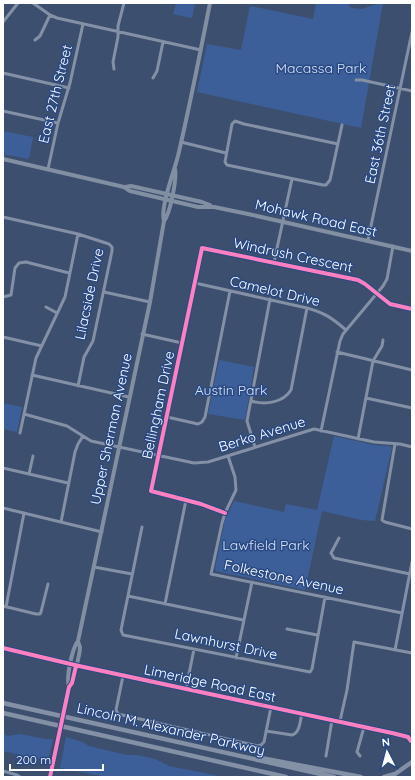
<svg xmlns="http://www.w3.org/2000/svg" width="415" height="780" viewBox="0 0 415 780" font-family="Quicksand,sans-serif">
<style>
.green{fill:#3d5f99}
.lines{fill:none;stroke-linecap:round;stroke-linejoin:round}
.minor{stroke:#8390a5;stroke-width:3}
.major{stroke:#828fa2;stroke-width:4}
.highway{stroke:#8390a5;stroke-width:4.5}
.cycleway-casing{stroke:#284984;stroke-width:6}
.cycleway{stroke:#ff80c0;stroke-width:4}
.labels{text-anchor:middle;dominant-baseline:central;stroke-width:3;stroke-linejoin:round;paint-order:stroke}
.park-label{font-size:14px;fill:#d6e2f6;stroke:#284984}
.street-label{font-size:14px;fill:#fff;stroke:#284984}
</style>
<rect width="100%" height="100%" fill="#3d4f6f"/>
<path class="green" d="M176 3 195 4 192 18 173 14Z
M316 3H348L351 8 362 9 379 3H383L361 128 197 92 207 44 241 50 250 6 313 19Z
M3 131 33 137 29 159 3 154Z
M219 360 254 367 245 420 208 414Z
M3 403 22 407 17 432 3 429Z
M334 436 374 445 390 446 392 448 375 521 361 520 322 511 305 590 216 571 215 568 225 520 234 501 284 512 286 504 317 510Z
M3 734 8 736 21 734 45 739H53L48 761 3 751Z
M66 737 82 742 89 746 127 755H137L155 759 169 766 224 777H107L60 768Z"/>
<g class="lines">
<path class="minor" d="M33 3 50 15 57 18 201 50
M3 22 18 3
M35 40 40 36 50 15
M114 69 113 62 118 37V26L124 3
M3 73 69 88
M153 78 157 71 163 42
M356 80H362L412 91
M3 111 58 123
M181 142 226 153
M338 144 244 124 235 121 232 124 225 162 227 165 323 185H326L330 180 342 125
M48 169 58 123 70 83 83 24
M3 217 78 234 109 244 112 247V251L93 341 84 357 78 386
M368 240 412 32
M274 262 292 179
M195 283 307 308C325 313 332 318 346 330
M104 292 150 302
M3 297 11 295 15 268 19 263 26 262 69 273
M46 307 57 313
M142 334 182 343
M3 337 42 346
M337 352 412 370
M32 375 129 397
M366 398 412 408
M251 401C265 405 283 403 291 390L307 308
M24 414 67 426 91 441 194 463 208 462 314 429 374 442 400 444 412 447
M167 417 198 424 202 422 205 417 230 291
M321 431 340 341 343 334 383 286 387 279 393 246
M20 433 36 358 65 297 78 234
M358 439 373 361 382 346 383 340
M395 444 382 520 385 522 412 529
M255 447 247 421 270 299
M228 456 235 477 236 490 225 513 222 523 211 574 402 613
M3 468 68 483
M29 474 33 456
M3 508 102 532
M225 513 201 504 151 491 202 248 358 280 365 284 390 304 412 309
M61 522 75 452 78 444 83 436
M142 527 121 630 123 635 310 672 312 669 325 597
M339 538 331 553 334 558 410 574
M94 567 132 574
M128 596 243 620
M165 604 186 500
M3 606 36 614H40L41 612 48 584
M6 607 24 513
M287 629 317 635
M3 648 79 666 392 733 408 737 411 741
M395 650 412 562
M236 658 252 582
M123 676 116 710 118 714 258 746 261 745 264 742 271 707
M186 689 194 649
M340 721 347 690 354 642 412 653
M266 731 292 735C300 733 300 721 302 713
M326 756 332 720
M360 756 357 752 364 727
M3 771 17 775 20 777"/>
<path class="major" d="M3 159 124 187 130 191 198 207H214L248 214 412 251
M125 187 131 186 202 202 210 205
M164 221C170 214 177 179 175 169
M69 687C66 677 72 649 78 641L150 302 164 221C160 207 174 172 178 156 190 105 200 54 210 3
M50 777 69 687C73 682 80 654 80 647 80 647 78 642 78 641"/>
<path class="highway" d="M3 703 334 777
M3 713 286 777
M261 758 361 777
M384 777 395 774 412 762"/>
<defs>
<path id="cycleway" d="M225 513 201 504 151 491 202 248 358 280 365 284 390 304 412 309
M3 648 79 666 392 733 408 737 411 741
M50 777 69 687 72 683 76 666"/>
</defs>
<use href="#cycleway" class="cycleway-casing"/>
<use href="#cycleway" class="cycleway"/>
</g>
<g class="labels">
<g class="park-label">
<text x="321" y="68">Macassa Park</text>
<text x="231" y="390">Austin Park</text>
<text x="266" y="545">Lawfield Park</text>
</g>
<g class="street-label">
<text transform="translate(55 94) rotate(-76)">East 27th Street</text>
<text transform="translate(380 134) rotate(-78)">East 36th Street</text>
<text transform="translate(316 218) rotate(13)">Mohawk Road East</text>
<text transform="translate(293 255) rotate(12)">Windrush Crescent</text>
<text transform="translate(275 291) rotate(13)">Camelot Drive</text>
<text transform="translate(89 294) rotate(-78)">Lilacside Drive</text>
<text transform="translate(158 405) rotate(-78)">Bellingham Drive</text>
<text transform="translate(111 429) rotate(-78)">Upper Sherman Avenue</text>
<text transform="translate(262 434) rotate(-17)">Berko Avenue</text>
<text transform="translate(284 577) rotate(12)">Folkestone Avenue</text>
<text transform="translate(226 644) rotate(12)">Lawnhurst Drive</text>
<text transform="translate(210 683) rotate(12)">Limeridge Road East</text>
<text transform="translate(171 729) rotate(13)">Lincoln M. Alexander Parkway</text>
</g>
</g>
<rect width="415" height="780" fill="none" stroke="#ffffff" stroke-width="8"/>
<g transform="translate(387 752) rotate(354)" stroke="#284984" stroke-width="3" paint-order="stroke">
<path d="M0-3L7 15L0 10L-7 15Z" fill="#ffffff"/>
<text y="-6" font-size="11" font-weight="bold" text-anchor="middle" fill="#ffffff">N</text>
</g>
<path d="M10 764v6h93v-6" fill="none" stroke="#ffffff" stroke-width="2"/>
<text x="16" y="764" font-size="12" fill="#ffffff" stroke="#284984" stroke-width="3" paint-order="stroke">200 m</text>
</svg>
